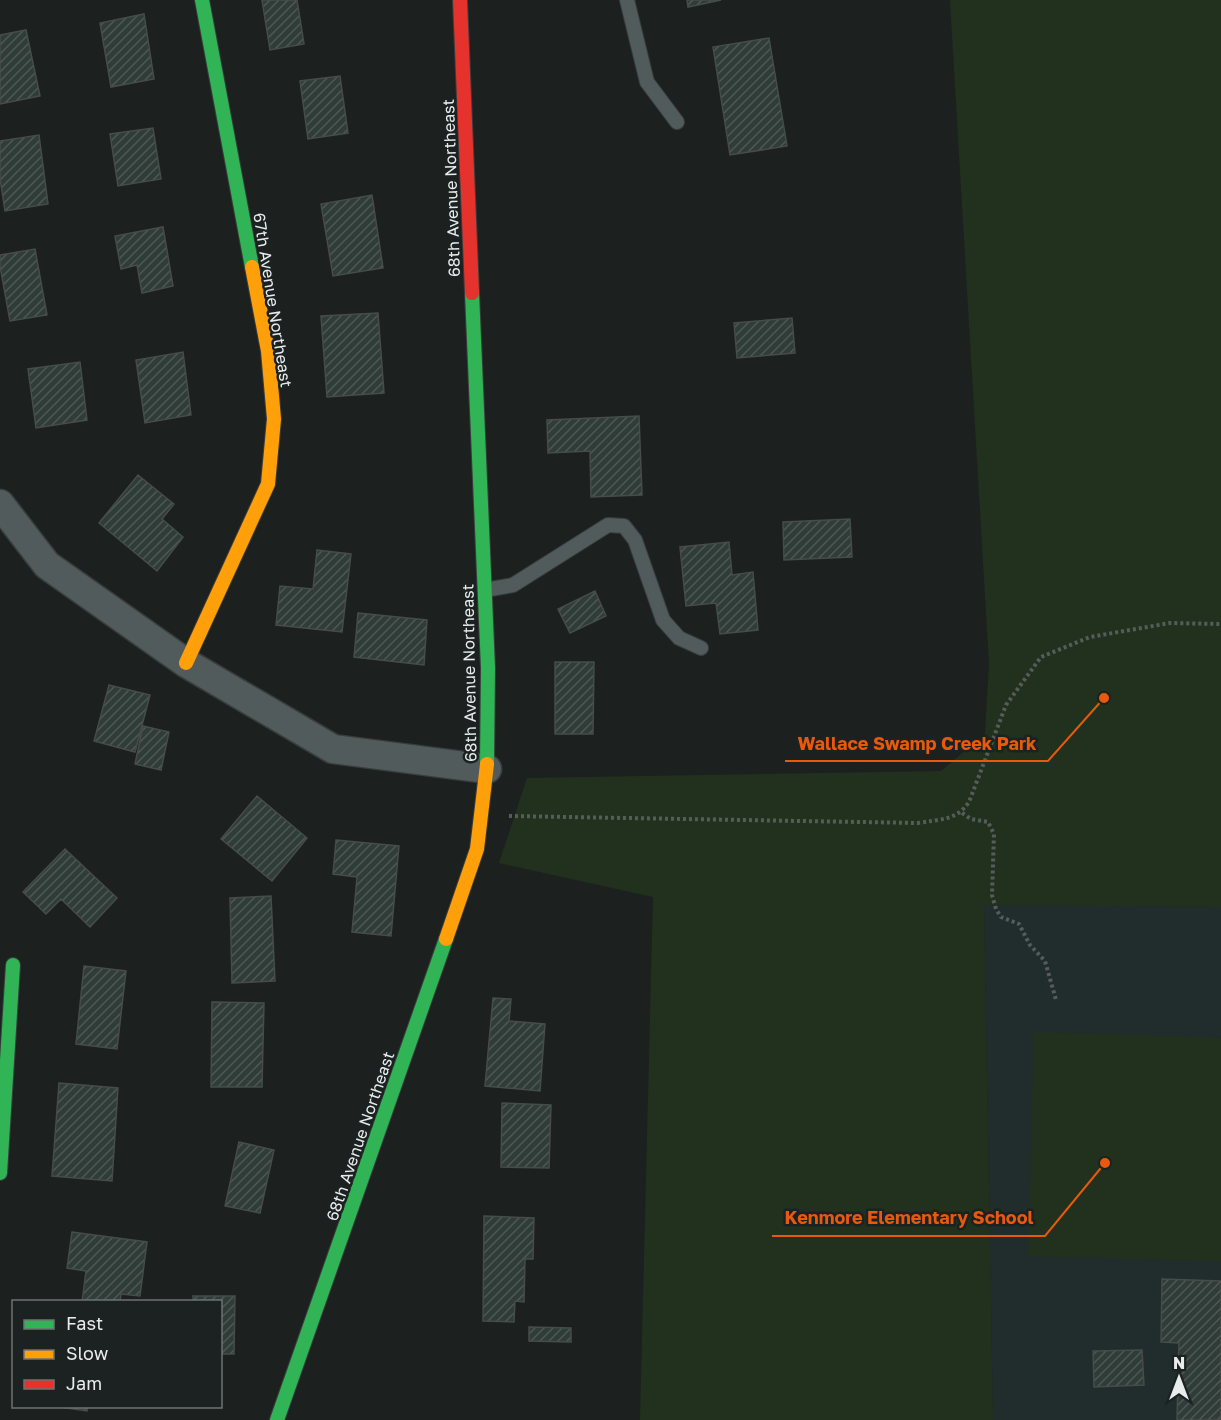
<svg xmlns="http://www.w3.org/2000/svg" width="1221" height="1420" viewBox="0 0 1221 1420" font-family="'Golos Text',sans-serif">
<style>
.built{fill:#202d2c}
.green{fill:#22311d}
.building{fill:url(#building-hatch);stroke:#474b4a;stroke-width:1.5}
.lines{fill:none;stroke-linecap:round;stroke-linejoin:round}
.lane-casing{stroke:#393d3c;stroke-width:16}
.street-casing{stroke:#393d3c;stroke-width:31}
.fast-casing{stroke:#393d3c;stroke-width:16}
.slow-casing{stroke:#393d3c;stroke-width:16}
.jam-casing{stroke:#393d3c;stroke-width:16}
.path{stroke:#565c5c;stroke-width:4;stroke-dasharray:3 3;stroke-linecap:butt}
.lane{stroke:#525b5c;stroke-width:14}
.street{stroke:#525b5c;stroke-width:28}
.fast{stroke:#30b455;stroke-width:14}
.slow{stroke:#ff9f0a;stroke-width:14}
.jam{stroke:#e5322d;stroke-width:14}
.labels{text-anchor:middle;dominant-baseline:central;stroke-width:5;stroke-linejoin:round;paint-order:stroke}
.street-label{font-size:16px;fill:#e8ecec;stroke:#1b2221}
.leader{fill:none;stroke:#e8590c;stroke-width:2}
.callout-dot{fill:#e8590c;stroke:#1b2221;stroke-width:2}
.callout-label{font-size:18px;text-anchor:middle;font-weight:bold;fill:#e8590c;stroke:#1b2221;stroke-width:5;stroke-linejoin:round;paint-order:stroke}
</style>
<defs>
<pattern id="building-hatch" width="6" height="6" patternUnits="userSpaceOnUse" patternTransform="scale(1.5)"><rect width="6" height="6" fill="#303c38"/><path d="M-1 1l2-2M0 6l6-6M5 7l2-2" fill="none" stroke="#4e5855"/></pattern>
</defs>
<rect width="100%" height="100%" fill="#1c2120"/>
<path class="built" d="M984 904 1221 907V1420H993Z"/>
<path class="green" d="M950 0H1221V907L984 905 993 1420H640L653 897 499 863 527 778 941 771 985 734 989 663Z
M1034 1032 1221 1038V1261L1028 1256Z"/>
<path class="building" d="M262 0H297L304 44 270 50Z
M687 0H721L688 7Z
M144 14 154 79 111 87 100 23Z
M26 30 40 96 0 104V35Z
M769 38 787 146 730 155 713 47Z
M340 76 348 133 308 139 300 81Z
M153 128 161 179 118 186 110 134Z
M39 135 48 204 5 211 0 179V141Z
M372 195 383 268 333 276 321 204Z
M163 227 173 286 142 293 137 265 121 269 115 236Z
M35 249 47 315 10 321 0 266V255Z
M378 313 384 393 327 397 321 316Z
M792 318 795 353 737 358 734 323Z
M183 352 191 415 145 423 136 360Z
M80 362 87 420 36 428 28 369Z
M639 416 642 495 591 497 590 451 548 453 547 420Z
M138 475 174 504 162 519 183 537 157 571 99 523Z
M850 519 852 557 784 560 783 522Z
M729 542 732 575 753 572 758 630 720 634 716 603 686 606 680 547Z
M317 550 351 554 342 632 276 625 280 586 313 589Z
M595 591 606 616 570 633 558 609Z
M358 613 427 620 424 665 354 657Z
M555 662H594L593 734H555Z
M109 685 150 695 135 752 94 741Z
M143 726 169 732 161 770 135 764Z
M257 796 307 838 272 881 221 839Z
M336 840 399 846 391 936 352 932 357 877 333 874Z
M65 849 117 898 90 927 61 899 46 914 23 892Z
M271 896 275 981 232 983 230 898Z
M84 966 126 971 117 1049 76 1044Z
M493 998 511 999 509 1021 545 1024 540 1091 485 1086Z
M212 1002 264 1003 262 1087H211Z
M59 1083 118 1088 112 1181 52 1176Z
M502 1103 551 1105 549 1168 501 1167Z
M239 1142 274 1150 260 1213 225 1206Z
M484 1216 534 1218 533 1259H525L524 1302 515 1301 514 1322 483 1321Z
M72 1232 147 1242 140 1296 121 1294 120 1302H82L86 1271 67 1268Z
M1162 1279 1221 1281V1420H1177L1179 1343 1161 1342Z
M193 1296H235L234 1354H220V1302H193Z
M529 1327 571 1328V1342L529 1341Z
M1142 1350 1144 1385 1094 1387 1093 1351Z
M53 1406H88L87 1411Z"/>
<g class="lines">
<defs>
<path id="lane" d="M627 0 647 82 677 122
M485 590 513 585 608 525 624 526 635 540 663 620 679 638 701 648"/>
<path id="street" d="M0 504 47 565 186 663 333 749 487 769"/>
<path id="fast" d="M202 0 252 267
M472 293 488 668 487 764
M0 1173 13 965
M277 1420 446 939"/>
<path id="slow" d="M186 663 268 484 274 419 268 351 252 267
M446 939 477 849 487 764"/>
<path id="jam" d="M460 0 472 293"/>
</defs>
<use href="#lane" class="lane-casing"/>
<use href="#street" class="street-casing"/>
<use href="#fast" class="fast-casing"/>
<use href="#slow" class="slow-casing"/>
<use href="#jam" class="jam-casing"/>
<path class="path" d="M962 813 971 819 988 822 994 834 992 895 996 909 1001 917 1019 924 1030 945 1045 961 1056 1000
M509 816 918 823C940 819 956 821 969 802L1006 705 1041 657 1090 637 1170 623 1221 624"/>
<use href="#lane" class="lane"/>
<use href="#street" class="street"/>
<use href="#fast" class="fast"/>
<use href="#slow" class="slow"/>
<use href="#jam" class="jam"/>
</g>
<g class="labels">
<g class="street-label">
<text transform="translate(451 188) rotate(-92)">68th Avenue Northeast</text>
<text transform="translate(273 300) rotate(81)">67th Avenue Northeast</text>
<text transform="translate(469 673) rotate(-91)">68th Avenue Northeast</text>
<text transform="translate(360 1136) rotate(-71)">68th Avenue Northeast</text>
</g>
</g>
<path class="leader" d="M1104 698L1048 761H785M1105 1163L1045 1236H772"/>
<g class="callout-dot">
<circle cx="1104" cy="698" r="6"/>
<circle cx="1105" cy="1163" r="6"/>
</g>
<g class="callout-label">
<text x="917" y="750">Wallace Swamp Creek Park</text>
<text x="909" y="1224">Kenmore Elementary School</text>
</g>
<rect x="12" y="1300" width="210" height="108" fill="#1b2221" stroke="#6d7372" stroke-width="1.5"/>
<rect x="24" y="1320" width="30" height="9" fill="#30b455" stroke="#6d7372" stroke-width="1.5"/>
<text x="66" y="1330" font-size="18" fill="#e8ecec">Fast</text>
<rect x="24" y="1350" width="30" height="9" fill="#ff9f0a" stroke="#6d7372" stroke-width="1.5"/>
<text x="66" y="1360" font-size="18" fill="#e8ecec">Slow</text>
<rect x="24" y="1380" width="30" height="9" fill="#e5322d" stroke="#6d7372" stroke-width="1.5"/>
<text x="66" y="1390" font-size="18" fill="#e8ecec">Jam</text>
<g transform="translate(1179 1378)" stroke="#1b2221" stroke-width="4.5" paint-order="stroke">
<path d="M0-4.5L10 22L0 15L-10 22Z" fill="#e8ecec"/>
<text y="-9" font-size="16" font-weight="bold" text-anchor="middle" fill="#e8ecec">N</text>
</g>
</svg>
